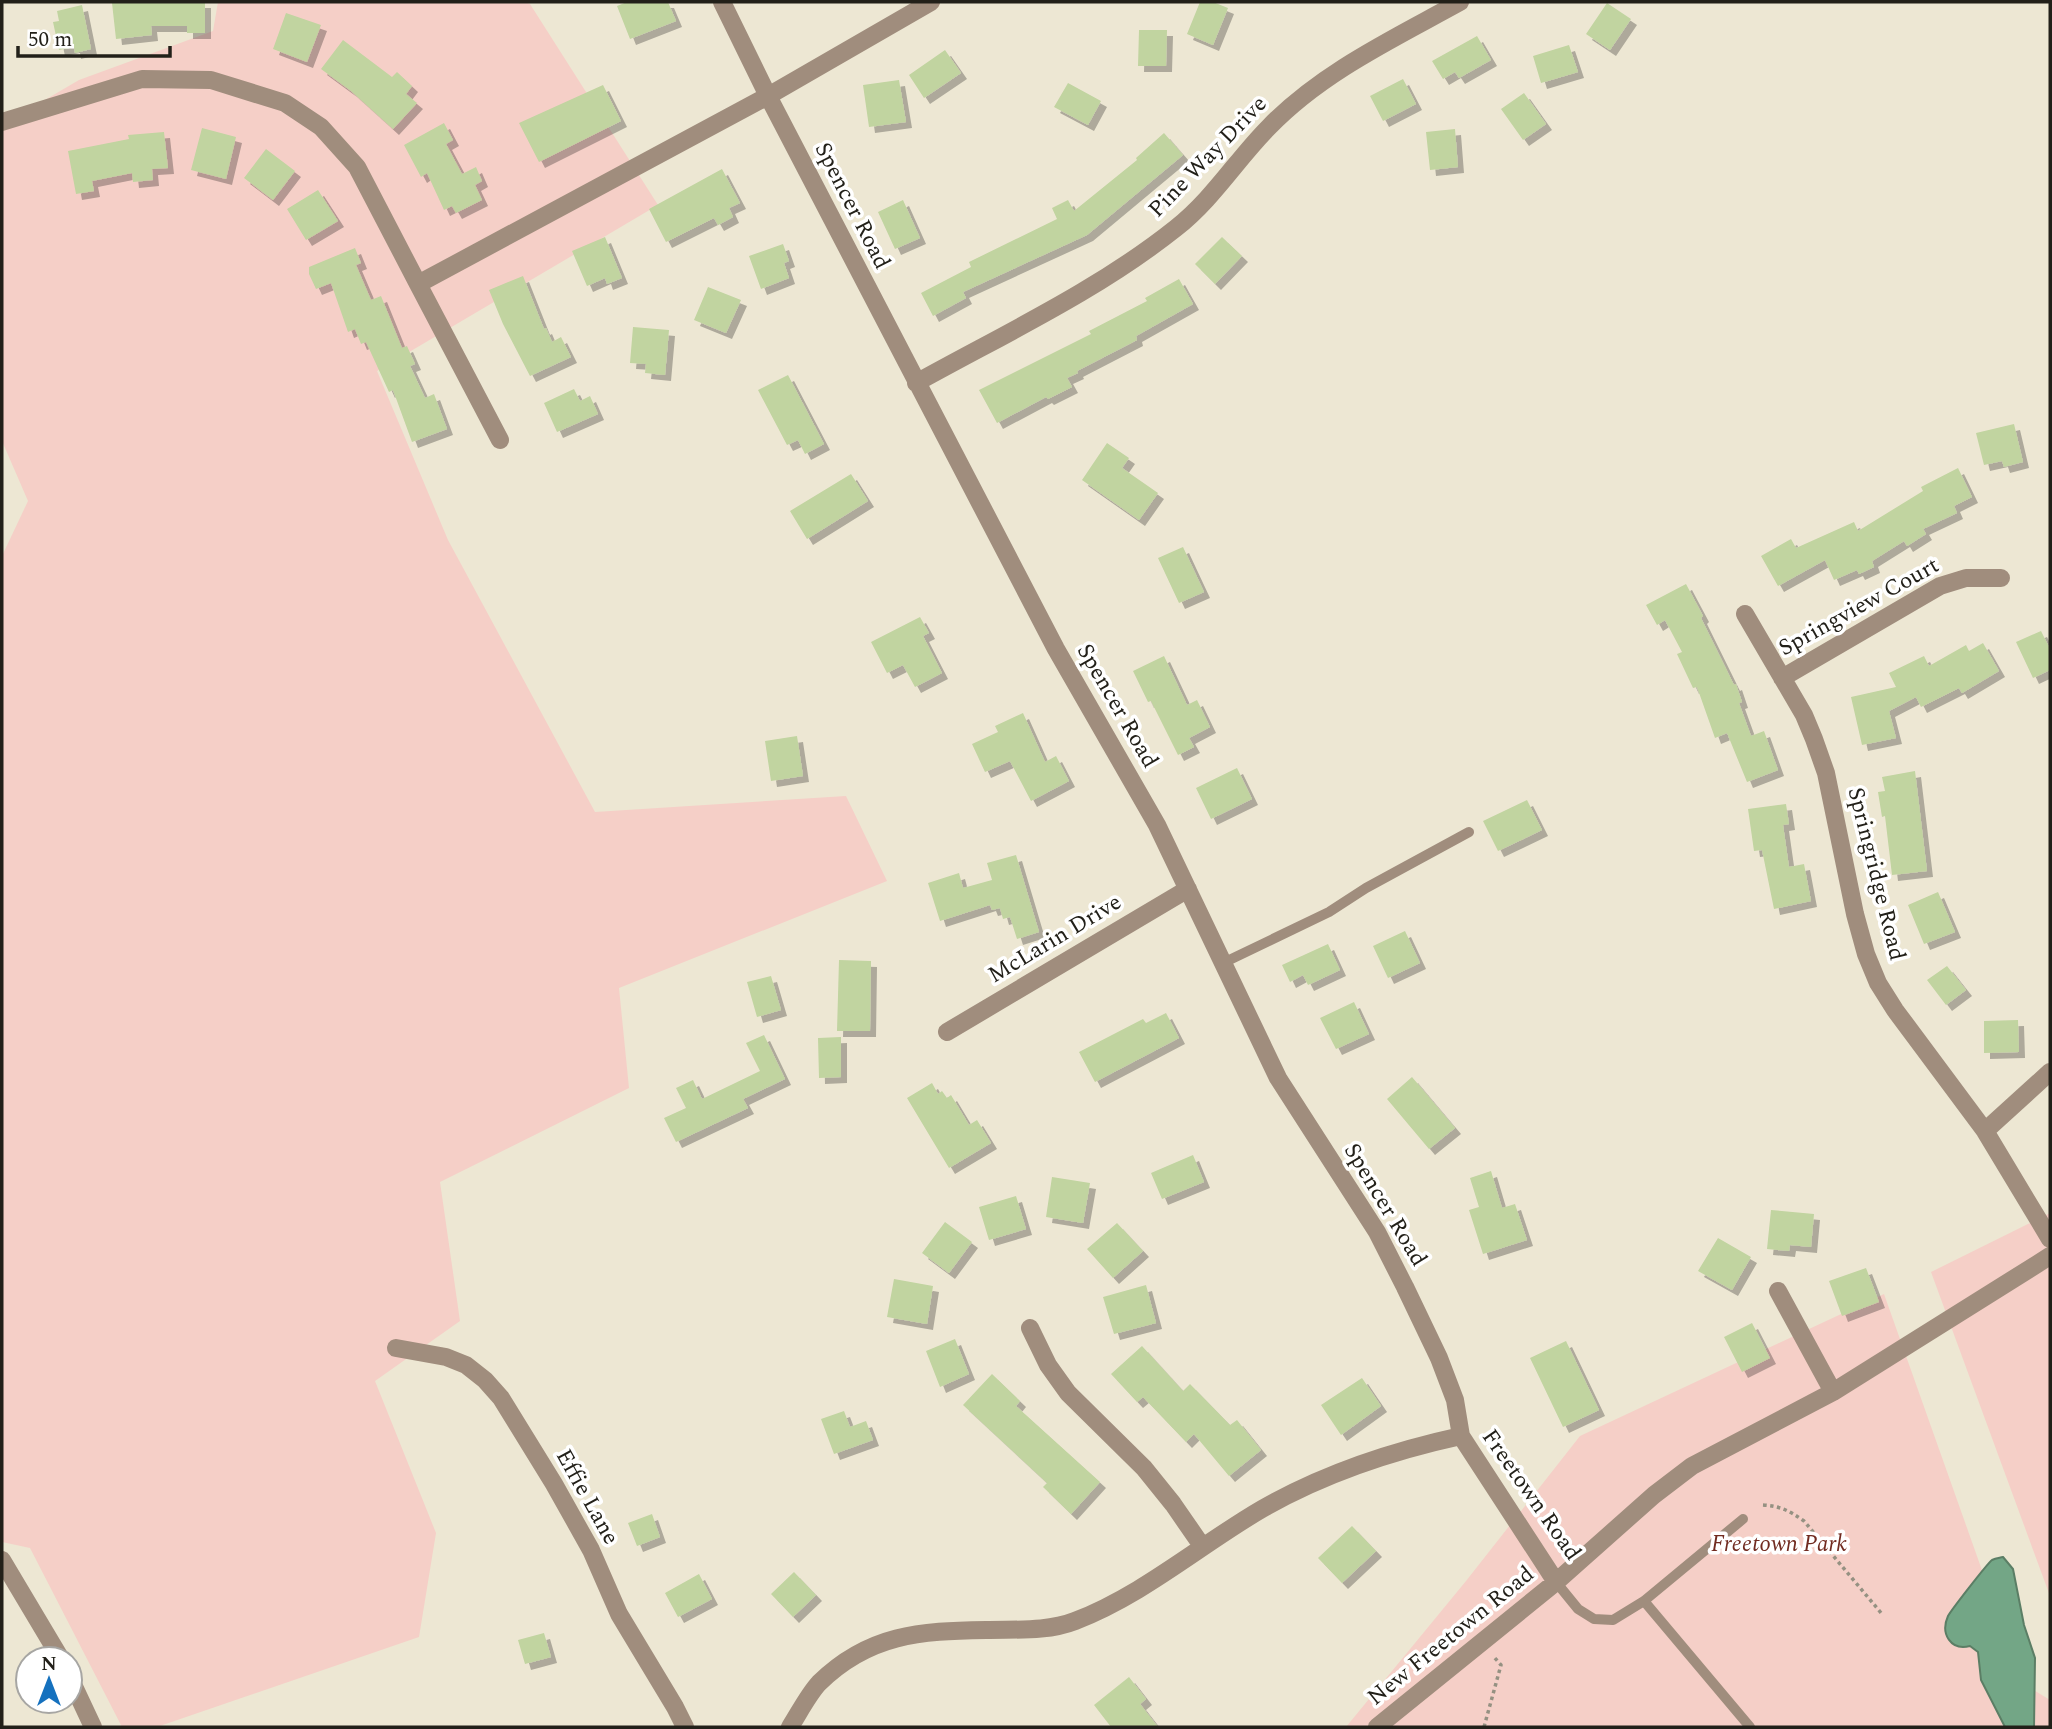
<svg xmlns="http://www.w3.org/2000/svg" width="2052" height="1729" viewBox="0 0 2052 1729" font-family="Spectral,serif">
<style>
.green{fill:#f5cfc7}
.water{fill:#73a686;stroke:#5b7e65;stroke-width:2}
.building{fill:#c1d4a0;filter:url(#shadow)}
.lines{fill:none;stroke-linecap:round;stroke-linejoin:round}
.path{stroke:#959182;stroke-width:3.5;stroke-dasharray:3.5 3.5;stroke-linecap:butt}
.service{stroke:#a08d7d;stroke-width:10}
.minor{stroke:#a08d7d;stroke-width:18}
.labels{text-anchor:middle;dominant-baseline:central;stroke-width:7;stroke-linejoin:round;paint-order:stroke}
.street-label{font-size:23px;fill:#222019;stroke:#fff}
.park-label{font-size:23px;font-style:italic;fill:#712b20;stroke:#fff}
</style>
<defs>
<filter id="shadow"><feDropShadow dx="6" dy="6" stdDeviation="0" flood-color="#0004"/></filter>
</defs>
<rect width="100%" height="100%" fill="#ede7d3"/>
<path class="green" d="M218 2H525L530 4 658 205 377 371 448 540 595 812 846 796 887 881 619 988 629 1088 440 1182 460 1321 375 1381 436 1533 419 1637 157 1727H122L30 1548 2 1542V556L28 501 2 441V125L79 80 213 31Z
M2050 1213V1596L1931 1272Z
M1884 1294 2022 1683 2050 1700V1727H1346L1466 1581 1580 1436Z"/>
<path class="water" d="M2003 1557 2013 1569 2024 1625 2035 1658 2034 1727H2005L1981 1680 1978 1652 1970 1646C1951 1651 1940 1634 1948 1616 1952 1609 1987 1564 1992 1560 1996 1558 1999 1558 2003 1557Z"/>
<path class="building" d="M123 2H205V33H187V26H151L152 35 116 39 112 3Z
M627 2H668L676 21 630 39 617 6Z
M1200 2H1213L1228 8 1213 45 1187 34Z
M1607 3 1631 19 1610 50 1586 34Z
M82 5 91 49 75 53 74 47 59 50 53 22 59 21 57 11Z
M286 13 321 25 307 62 273 49Z
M1139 30H1167L1166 66H1138Z
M1477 36 1491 60 1459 78 1455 72 1443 79 1432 61Z
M343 40 392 77 397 72 412 86 406 94 417 103 393 129 351 91 321 69Z
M1569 45 1578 72 1541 83 1533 56Z
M945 50 961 73 924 98 909 75Z
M1403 79 1416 104 1383 121 1370 96Z
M899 80 906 122 869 127 863 85Z
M1068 83 1101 101 1088 125 1054 107Z
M603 85 621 121 539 162 519 123Z
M1524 93 1546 124 1523 140 1501 109Z
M444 123 453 140 446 144 462 174 476 167 482 181 475 185 482 200 456 213 452 206 444 210 427 173 421 177 404 145Z
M202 128 236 137 226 179 191 170Z
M1455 129 1458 167 1430 170 1426 132Z
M164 132 168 168 152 169 153 180 133 182 132 173 92 181 94 191 76 194 68 151 129 139 128 135Z
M1164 133 1183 155 1087 235 963 292 966 298 933 316 921 293 971 267 969 262 1057 219 1052 208 1068 200 1074 211 1137 160 1136 158Z
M266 149 295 171 273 200 244 178Z
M722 169 740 203 729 208 733 217 718 225 714 218 666 242 649 209Z
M318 190 338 221 306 240 287 209Z
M903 200 920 238 895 249 878 212Z
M605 237 622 278 607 284 605 278 587 286 572 251Z
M1222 237 1242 256 1215 284 1195 264Z
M783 244 789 261 784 263 789 278 761 289 749 256Z
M355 248 361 263 356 265 371 300 381 296 402 348 407 346 415 364 410 366 425 398 434 394 447 429 412 442 393 390 389 392 366 342 361 344 355 329 348 332 331 283 316 289 309 274V267Z
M523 276 544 329 546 328 552 342 561 337 571 357 530 376 503 324 489 290Z
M1179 279 1193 304 1136 336 1137 340 1077 371 1078 373 1067 378 1072 387 1048 399 1046 397 997 423 979 390 1091 334 1089 331 1147 301 1145 298Z
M708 287 741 300 726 333 694 320Z
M633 327 669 330 665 375 645 373 646 364 630 363Z
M788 375 824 444 805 454 798 440 787 445 758 390Z
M574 389 580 401 590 396 598 414 557 432 544 403Z
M2014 424 2023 462 2004 467 2002 461 1984 465 1976 433Z
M1107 443 1129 458 1122 468 1158 493 1139 520 1082 480Z
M1958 468 1972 497 1954 506 1957 513 1923 529 1926 534 1907 546 1904 541 1872 561 1874 567 1859 574 1857 570 1834 580 1825 560 1778 586 1761 556 1791 539 1796 548 1854 522 1858 531 1923 491 1921 487Z
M851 474 868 501 807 539 790 511Z
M1183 547 1204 592 1179 603 1158 558Z
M1686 584 1703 616 1701 618 1734 685 1736 684 1742 702 1739 703 1751 736 1764 731 1778 770 1747 782 1727 733 1715 738 1697 687 1693 688 1677 654 1682 652 1665 620 1657 625 1646 605Z
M920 617 929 633 923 636 942 673 915 687 903 665 887 673 871 642Z
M2041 631 2050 649V670L2033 678 2016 642Z
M1983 643 1999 671 1962 693 1959 688 1921 707 1916 697 1889 711 1896 738 1862 745 1851 697 1896 687 1889 673 1924 656 1929 666 1966 645 1969 651Z
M1164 656 1187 705 1197 700 1210 727 1189 738 1194 747 1178 755 1151 701 1148 702 1133 671Z
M1023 713 1045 762 1056 756 1069 781 1031 801 1010 761 985 772 972 744 998 732 995 726Z
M797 736 803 776 771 781 765 741Z
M1237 768 1252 799 1211 819 1196 788Z
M1915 771 1927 871 1892 875 1885 816 1882 817 1878 792 1885 791 1882 777Z
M1527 800 1542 830 1498 851 1483 821Z
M1786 804 1789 824 1783 825 1789 867 1804 864 1811 901 1774 909 1762 850 1754 851 1748 809Z
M1016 855 1039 932 1017 939 1010 917 1003 919 1000 908 992 910 990 905 940 921 928 883 959 873 963 888 992 880 987 863Z
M1938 892 1955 932 1924 944 1908 905Z
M1405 931 1420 963 1388 978 1373 946Z
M1328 944 1340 970 1308 985 1303 975 1290 982 1282 965Z
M839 960 871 961 870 1031H837Z
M1947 966 1966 990 1946 1005 1927 980Z
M771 976 781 1010 757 1017 747 982Z
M1354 1002 1369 1034 1336 1049 1320 1018Z
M1166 1013 1179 1038 1095 1082 1079 1052 1143 1019 1146 1023Z
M2018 1020 2019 1052 1984 1053V1021Z
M764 1035 785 1079 743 1099 748 1108 676 1142 664 1118 686 1108 676 1088 693 1080 702 1099 760 1071 746 1043Z
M841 1037V1077L819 1078 818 1038Z
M1412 1077 1455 1128 1429 1149 1387 1099Z
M932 1083 938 1094 942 1091 947 1098 951 1095 969 1125 977 1120 991 1143 949 1168 907 1098Z
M1193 1155 1204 1182 1162 1199 1151 1173Z
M1491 1171 1502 1208 1515 1204 1527 1240 1483 1254 1469 1210 1479 1207 1470 1178Z
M1052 1177 1090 1183 1083 1223 1046 1217Z
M1016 1196 1026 1229 989 1240 979 1207Z
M1771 1210 1814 1214 1811 1247 1790 1245 1789 1251 1767 1249Z
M945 1222 972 1242 949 1273 922 1253Z
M1117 1223 1143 1251 1113 1278 1087 1249Z
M1718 1238 1751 1257 1732 1290 1698 1271Z
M1866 1268 1879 1302 1842 1316 1829 1281Z
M894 1279 933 1286 927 1324 887 1317Z
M1146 1285 1156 1323 1114 1334 1103 1297Z
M1752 1323 1770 1358 1742 1372 1724 1337Z
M955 1339 969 1374 940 1387 926 1351Z
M1566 1341 1599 1410 1563 1427 1530 1358Z
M1142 1346 1183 1391 1190 1384 1230 1425 1237 1420 1261 1450 1229 1476 1194 1434 1186 1442 1143 1397 1137 1402 1111 1374Z
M992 1374 1020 1401 1016 1406 1100 1482 1071 1514 1043 1487 1047 1483 963 1405Z
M1362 1378 1381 1406 1341 1435 1321 1405Z
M844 1411 850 1427 866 1421 873 1440 834 1454 821 1419Z
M652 1514 660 1537 637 1546 628 1523Z
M1352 1526 1376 1551 1342 1583 1318 1558Z
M794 1572 816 1595 793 1617 771 1594Z
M699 1574 712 1599 678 1617 665 1593Z
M544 1633 551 1657 525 1664 518 1640Z
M1129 1677 1146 1699 1140 1704 1158 1727H1111L1094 1705Z"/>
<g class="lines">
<path class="path" d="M1763 1505C1780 1506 1790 1511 1804 1521L1882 1614
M1484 1727 1501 1665 1494 1657"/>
<path class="service" d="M1223 963 1329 912 1366 888 1469 832
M1556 1582 1578 1609 1594 1619 1613 1620 1644 1601 1743 1519
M1644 1601 1750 1727"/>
<path class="minor" d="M722 2 768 96 1056 649 1157 825 1278 1078 1377 1232 1405 1287 1439 1358 1455 1400 1461 1436 1556 1582
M2 122 142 79 211 80 285 103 321 127 357 167 418 284
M916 383C1004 334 1097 291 1176 228 1213 199 1237 159 1269 127 1322 72 1395 38 1460 2
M500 440 418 284 768 96 931 2
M1745 614 1804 715 1814 739 1826 773 1855 914 1866 954 1878 983 1895 1010 1985 1131 2050 1239
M1782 678 1940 586 1966 578H2001
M947 1032 1188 889
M1985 1131 2050 1072
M1778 1291 1833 1392
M1030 1328 1048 1365 1068 1393 1144 1468 1173 1504 1202 1546
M396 1348 446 1357 466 1365 485 1380 501 1398 554 1484 591 1550 619 1614 675 1707 685 1727
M2 1560 61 1659
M70 1678 93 1727
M790 1727C799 1713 808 1695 819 1683 869 1634 920 1631 986 1630 1015 1629 1047 1632 1075 1621 1143 1595 1200 1545 1262 1509 1323 1474 1392 1451 1461 1436
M1377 1727 1556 1582 1654 1495 1692 1466 1833 1392 2050 1256"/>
</g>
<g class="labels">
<g class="street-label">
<text transform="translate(1208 157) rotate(-46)">Pine Way Drive</text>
<text transform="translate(852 206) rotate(63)">Spencer Road</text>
<text transform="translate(1859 607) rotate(-29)">Springview Court</text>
<text transform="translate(1117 706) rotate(60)">Spencer Road</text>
<text transform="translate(1876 874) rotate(76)">Springridge Road</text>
<text transform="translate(1055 939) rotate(-31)">McLarin Drive</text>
<text transform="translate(1385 1205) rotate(59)">Spencer Road</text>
<text transform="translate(1531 1495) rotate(55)">Freetown Road</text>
<text transform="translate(587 1497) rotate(61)">Effie Lane</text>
<text transform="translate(1451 1636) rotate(-39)">New Freetown Road</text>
</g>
<g class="park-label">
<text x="1779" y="1544">Freetown Park</text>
</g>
</g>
<rect width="2052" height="1729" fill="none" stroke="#222019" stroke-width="7"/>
<g transform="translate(49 1680)"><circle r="33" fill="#ffffff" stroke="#a7a6a3" stroke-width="2"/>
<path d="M0-5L12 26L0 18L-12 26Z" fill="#1571be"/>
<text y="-10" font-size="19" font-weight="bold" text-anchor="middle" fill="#222019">N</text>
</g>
<path d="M18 46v10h152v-10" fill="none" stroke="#222019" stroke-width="3.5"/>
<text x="28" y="46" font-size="21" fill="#222019" stroke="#ffffff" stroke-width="5" paint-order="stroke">50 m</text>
</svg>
